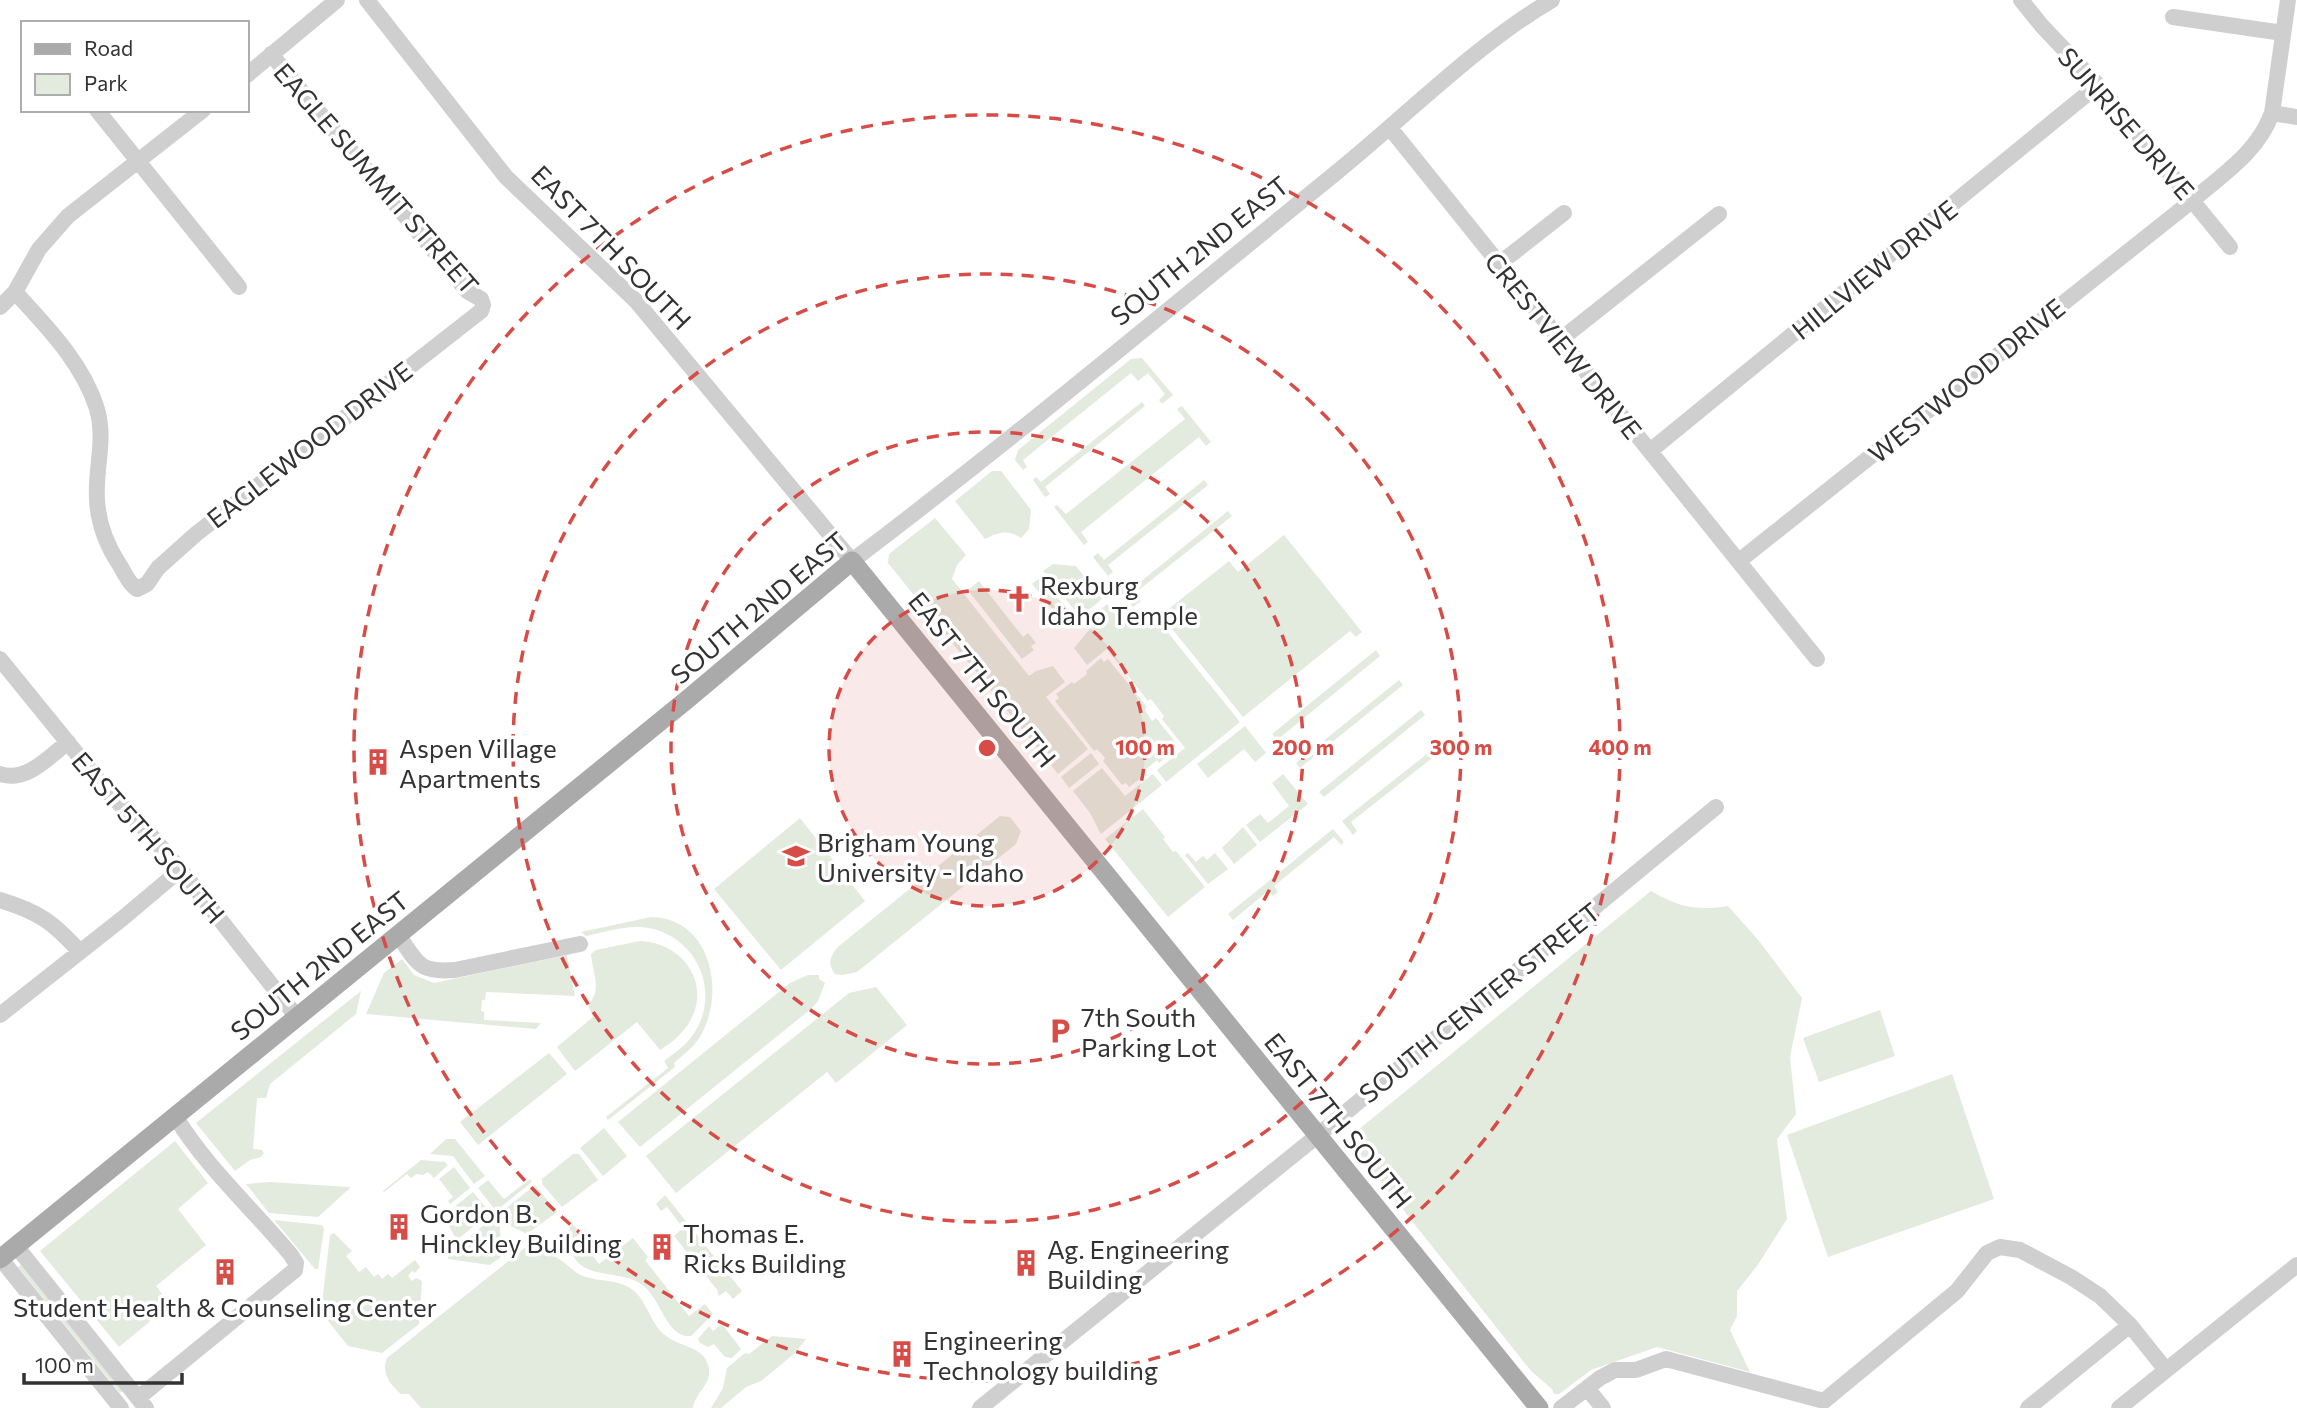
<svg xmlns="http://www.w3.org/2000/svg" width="2297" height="1408" viewBox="0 0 2297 1408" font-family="Commissioner,sans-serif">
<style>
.green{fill:#e3eade}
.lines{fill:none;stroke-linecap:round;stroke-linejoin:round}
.minor{stroke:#cfcfcf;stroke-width:16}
.major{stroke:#aaa;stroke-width:19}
.ring{fill:none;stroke:#d74c46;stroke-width:3.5;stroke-dasharray:12 9}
.labels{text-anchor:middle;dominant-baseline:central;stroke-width:7;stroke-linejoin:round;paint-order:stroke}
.street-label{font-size:26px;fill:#323232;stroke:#fff}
.poi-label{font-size:26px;fill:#323232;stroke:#fff;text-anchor:start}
.centre{fill:#d74c46;stroke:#fff;stroke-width:3.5}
.ring-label{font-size:21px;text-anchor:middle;font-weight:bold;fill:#d74c46;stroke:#fff;stroke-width:7;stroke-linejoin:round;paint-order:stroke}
</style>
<rect width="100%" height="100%" fill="#fff"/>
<path class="green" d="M1142 358 1173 395 1162 404 1159 400 1165 394 1148 373 1138 381 1131 373 1023 460 1027 467 1023 470 1015 460 1018 450 1131 359Z
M1142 402 1145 406 1045 487 1050 494 1045 497 1033 480 1036 477 1041 482Z
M1182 406 1211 442 1206 446 1199 437 1081 532 1088 542 1084 545 1054 507 1057 505 1066 514 1185 419 1177 409Z
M992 471H1001L1031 510 1029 529 1021 538C1009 530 1000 531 985 539L955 501Z
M1204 480 1208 485 1108 565 1113 572 1108 576 1093 557 1098 553 1104 560Z
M1228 511 1232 516 1135 593 1141 601 1133 607 1118 588 1123 584 1129 591Z
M935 518 966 555 957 565 952 579 1029 676 1036 671 1053 666 1065 682 1046 697 1088 749 1058 774 888 563 889 554Z
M1284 535 1362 632 1356 637 1350 631 1243 717 1161 615 1229 561 1238 572Z
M1053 564 1076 566 1102 599 1080 617 1043 571Z
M1041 577 1074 617 1063 626 1054 614 1055 612 1032 584Z
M979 581 1023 637 1028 633 1036 643 1031 646 1034 650 1022 659 968 590Z
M1107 604C1115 614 1126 630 1141 627 1146 626 1151 621 1157 619L1240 722 1166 782 1157 770 1185 748 1162 719 1164 716 1151 699 1148 701 1107 649 1087 665 1074 648 1090 629 1085 623Z
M1376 650 1380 656 1277 740 1272 734Z
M1101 658 1104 662 1108 659 1147 707 1145 710 1152 721 1156 718 1176 743 1172 746 1175 750 1159 763 1157 760 1144 771 1146 774 1129 787 1126 783 1122 785 1103 761 1105 758 1097 749 1094 751 1055 701 1059 698 1056 694 1072 682 1074 684 1087 674 1086 671Z
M1399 680 1403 685 1300 768 1296 763Z
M1421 710 1425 715 1324 797 1319 792Z
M1245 726 1266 753 1255 762 1244 749 1208 778 1197 764Z
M1446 739 1450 744 1351 822 1357 831 1353 835 1342 821Z
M1091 753 1099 764 1069 788 1061 777Z
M1102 768 1125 796 1153 774 1162 785 1101 834 1090 813 1073 791Z
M1283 774 1308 804 1260 842 1246 825 1260 814 1268 823 1289 806 1272 783Z
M1143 809 1165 837 1163 839 1173 852 1176 851 1205 887 1168 917 1105 839Z
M1000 816 1010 817 1021 831 1016 844 857 972 842 975 835 974C827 964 830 955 839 946Z
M800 818 865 901 781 970 714 889Z
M1243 827 1257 845 1234 864 1222 848Z
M1333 829 1344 842 1341 845 1334 837 1274 886 1278 892 1273 896 1268 891 1233 920 1228 914Z
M1188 853 1196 862 1203 856 1207 860 1215 853 1228 869 1208 884 1185 855Z
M1651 891C1678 907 1697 911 1728 906L1759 941 1802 998 1790 1057 1796 1114 1777 1139 1787 1219 1757 1266 1737 1291V1316L1730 1330 1750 1372 1657 1347 1591 1370 1559 1394H1554L1552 1389 1531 1371 1347 1139Z
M651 917C709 918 725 987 703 1031 697 1045 685 1053 674 1063L675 1067 608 1120 606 1117 668 1068 664 1061C673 1054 685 1046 692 1036 722 995 699 938 649 928 628 924 606 932 586 936L581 932Z
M640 941C678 942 709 977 693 1015 687 1030 673 1042 660 1050L637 1022 575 1071 557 1047 593 1017 588 1005C603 990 592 972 591 954L596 950Z
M567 955 575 996 486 992 485 1000H482L481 1011 484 1012V1020L541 1023 536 1029 366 1014 384 973 402 959 414 975 434 983Z
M808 975H819V979L825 983 818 1001 812 1008 640 1147 618 1122 790 983Z
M876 987 907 1025 836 1083 827 1072 676 1193 646 1156 849 993Z
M361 991 356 1014 270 1084 266 1098H257L253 1149 262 1150 264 1153 261 1157 250 1160 235 1171 196 1123Z
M1880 1010 1895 1056 1819 1082 1803 1038Z
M549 1053 567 1074 478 1145 460 1122Z
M1952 1074 1994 1199 1828 1257 1787 1135Z
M604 1128 627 1156 603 1176 580 1148Z
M446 1139H455L485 1176 474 1184 453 1156 430 1154Z
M175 1141 208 1183 178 1209 206 1245 156 1286 170 1305 119 1347 40 1251Z
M573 1154H579L598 1180 562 1207 542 1184V1179Z
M421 1160 445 1162 448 1165 434 1178 428 1172 423 1175 417 1174 411 1178 407 1174 384 1192 383 1191Z
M454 1167 470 1188 450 1204 448 1201 453 1197 439 1179Z
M530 1179 532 1182 496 1211 478 1188 488 1180 504 1199Z
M270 1182 349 1187 350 1188 318 1217 269 1213 246 1184Z
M535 1185 557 1212 527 1234 507 1224 499 1214Z
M473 1192 488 1210V1214L457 1240 448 1225 455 1219 453 1216 456 1212 453 1208Z
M665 1195 742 1291 733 1299 726 1291 719 1296 717 1292 718 1291 674 1236 683 1228 667 1207 661 1211 656 1204Z
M274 1220 322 1225 324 1229 318 1269H315Z
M489 1221H495L500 1227 501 1257 490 1265 448 1259V1255Z
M572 1224 581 1232 577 1236 599 1264 633 1238 648 1257 645 1260 689 1316 705 1304 713 1314 691 1336C668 1339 661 1301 645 1287 622 1266 577 1285 569 1244 568 1237 568 1229 572 1224Z
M334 1233 352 1251 346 1256 359 1272 366 1267 374 1277 378 1274 382 1279 388 1274 392 1278 415 1260 420 1267 415 1273 412 1271 408 1276 412 1281 416 1278 422 1281 419 1324 382 1353 348 1346 321 1312 330 1235Z
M534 1244C543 1249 553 1254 562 1261 569 1266 575 1273 583 1276 599 1282 616 1279 630 1288 649 1300 649 1326 669 1338 684 1348 706 1347 709 1369 711 1385 695 1393 693 1408H421L409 1394H401C390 1384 381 1373 387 1358L526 1247Z
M21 1265 123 1391 120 1393 18 1267Z
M722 1324 741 1349 732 1358 725 1357 714 1344 708 1347 700 1343 698 1339 709 1326 713 1331Z
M772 1336 806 1339 795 1353 761 1381 746 1387 721 1408H711L723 1388 727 1368 745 1353 749 1354Z"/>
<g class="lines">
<path class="minor" d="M367 0 506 177 636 301 852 561C1017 436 1176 303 1337 172 1406 116 1477 44 1552 0
M2021 0 2042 26 2098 85 2230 247
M2173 17 2283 33
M247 75 337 0
M97 110 239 287
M2272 113 2297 117
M1390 128 1817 659
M1499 264 1564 213
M15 292C46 326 83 363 97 409 106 440 95 468 97 499 98 523 106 544 119 564 125 573 128 583 137 589L147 584 158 568 196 534 481 311 483 305 481 299 467 291 271 54
M0 307 15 292 39 249 68 216 203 110
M1560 340 1719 214
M1650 451 2098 85
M1739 561 2193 200C2223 174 2258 152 2272 113L2288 0
M0 659 108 792 149 833 188 879 296 1016
M0 774C26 783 49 757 68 742
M0 900C39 912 53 922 80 952
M398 935C418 963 418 973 455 970L580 944
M0 1015 123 918 180 870
M16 1246 146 1408
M0 1258 121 1408
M1587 1388 1603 1408
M138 1398 295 1270 296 1263 291 1255C253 1209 206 1167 175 1116
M980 1408 1317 1136 1716 807
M1561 1408 1600 1378 1615 1370H1636L1666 1359 1824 1401 1957 1291 1987 1253 2000 1247 2020 1250 2071 1277 2100 1296 2130 1325 2166 1370
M2028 1408 2130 1325
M2119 1408 2297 1265"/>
<path class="major" d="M0 1259 689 698 852 561 1539 1408"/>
</g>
<circle cx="987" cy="748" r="158" fill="#d74c46" fill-opacity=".12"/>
<g class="ring">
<circle cx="987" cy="748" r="158"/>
<circle cx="987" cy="748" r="316"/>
<circle cx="987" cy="748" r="474"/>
<circle cx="987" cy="748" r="633"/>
</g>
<defs>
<symbol id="church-bare" viewBox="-9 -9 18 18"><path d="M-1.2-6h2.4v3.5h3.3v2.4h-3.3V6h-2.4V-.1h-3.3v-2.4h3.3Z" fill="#d74c46" stroke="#fff" stroke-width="2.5" paint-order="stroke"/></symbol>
<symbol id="building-bare" viewBox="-9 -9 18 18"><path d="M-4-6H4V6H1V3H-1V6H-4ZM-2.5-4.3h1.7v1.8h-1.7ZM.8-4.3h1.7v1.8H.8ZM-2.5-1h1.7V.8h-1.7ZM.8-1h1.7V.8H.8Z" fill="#d74c46" stroke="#fff" stroke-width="2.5" paint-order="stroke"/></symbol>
<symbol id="university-bare" viewBox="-9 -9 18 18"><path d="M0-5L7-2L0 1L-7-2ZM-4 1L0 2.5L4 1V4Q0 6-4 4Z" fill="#d74c46" stroke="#fff" stroke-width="2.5" paint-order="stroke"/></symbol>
<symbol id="parking-bare" viewBox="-9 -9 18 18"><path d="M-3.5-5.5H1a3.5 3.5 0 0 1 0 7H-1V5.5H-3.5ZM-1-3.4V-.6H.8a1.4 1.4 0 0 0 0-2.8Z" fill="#d74c46" stroke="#fff" stroke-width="2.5" paint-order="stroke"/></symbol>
</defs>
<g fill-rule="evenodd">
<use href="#church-bare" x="1000" y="580" width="38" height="38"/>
<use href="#building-bare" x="359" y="743" width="38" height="38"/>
<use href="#university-bare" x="777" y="837" width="38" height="38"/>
<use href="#parking-bare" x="1041" y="1012" width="38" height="38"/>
<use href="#building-bare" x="380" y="1208" width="38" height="38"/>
<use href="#building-bare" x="643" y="1228" width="38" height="38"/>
<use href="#building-bare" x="1007" y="1244" width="38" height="38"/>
<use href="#building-bare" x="206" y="1253" width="38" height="38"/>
<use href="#building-bare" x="883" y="1335" width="38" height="38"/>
</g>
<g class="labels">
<g class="street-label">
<text transform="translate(2127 123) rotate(49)">SUNRISE DRIVE</text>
<text transform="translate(377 178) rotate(49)">EAGLE SUMMIT STREET</text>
<text transform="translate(612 247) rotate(46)">EAST 7TH SOUTH</text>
<text transform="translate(1199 250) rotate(-39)">SOUTH 2ND EAST</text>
<text transform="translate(1874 269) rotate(-39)">HILLVIEW DRIVE</text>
<text transform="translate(1564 345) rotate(51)">CRESTVIEW DRIVE</text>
<text transform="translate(1966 380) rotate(-39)">WESTWOOD DRIVE</text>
<text transform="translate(309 444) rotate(-38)">EAGLEWOOD DRIVE</text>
<text transform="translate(758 607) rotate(-40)">SOUTH 2ND EAST</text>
<text transform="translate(983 679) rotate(51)">EAST 7TH SOUTH</text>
<text transform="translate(149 837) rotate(49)">EAST 5TH SOUTH</text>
<text transform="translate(319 965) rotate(-39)">SOUTH 2ND EAST</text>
<text transform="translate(1479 1002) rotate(-39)">SOUTH CENTER STREET</text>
<text transform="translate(1339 1120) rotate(51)">EAST 7TH SOUTH</text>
</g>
<g class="poi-label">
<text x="1040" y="584">Rexburg<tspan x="1040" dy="30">Idaho Temple</tspan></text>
<text x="399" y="747">Aspen Village<tspan x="399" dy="30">Apartments</tspan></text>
<text x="817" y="841">Brigham Young<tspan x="817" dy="30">University - Idaho</tspan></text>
<text x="1081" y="1016">7th South<tspan x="1081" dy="30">Parking Lot</tspan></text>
<text x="420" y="1212">Gordon B.<tspan x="420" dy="30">Hinckley Building</tspan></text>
<text x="683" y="1232">Thomas E.<tspan x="683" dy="30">Ricks Building</tspan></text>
<text x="1047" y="1248">Ag. Engineering<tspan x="1047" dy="30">Building</tspan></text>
<text x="225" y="1306" text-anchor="middle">Student Health &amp; Counseling Center</text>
<text x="923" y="1339">Engineering<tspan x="923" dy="30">Technology building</tspan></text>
</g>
</g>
<circle cx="987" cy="748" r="10" class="centre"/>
<g class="ring-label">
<text x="1145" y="755">100 m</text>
<text x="1303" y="755">200 m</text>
<text x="1461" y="755">300 m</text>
<text x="1620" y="755">400 m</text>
</g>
<rect x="21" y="21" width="228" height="91" fill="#ffffff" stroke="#adadad" stroke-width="2"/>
<rect x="35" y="44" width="35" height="10" fill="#aaaaaa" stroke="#adadad" stroke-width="2"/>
<text x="84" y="56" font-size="21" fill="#323232">Road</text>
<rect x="35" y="74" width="35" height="21" fill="#e3eade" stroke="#adadad" stroke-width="2"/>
<text x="84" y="91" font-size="21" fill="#323232">Park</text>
<path d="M24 1373v10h158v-10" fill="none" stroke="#323232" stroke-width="3.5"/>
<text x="35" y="1373" font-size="21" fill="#323232" stroke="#ffffff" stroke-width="5" paint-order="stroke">100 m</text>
</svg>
